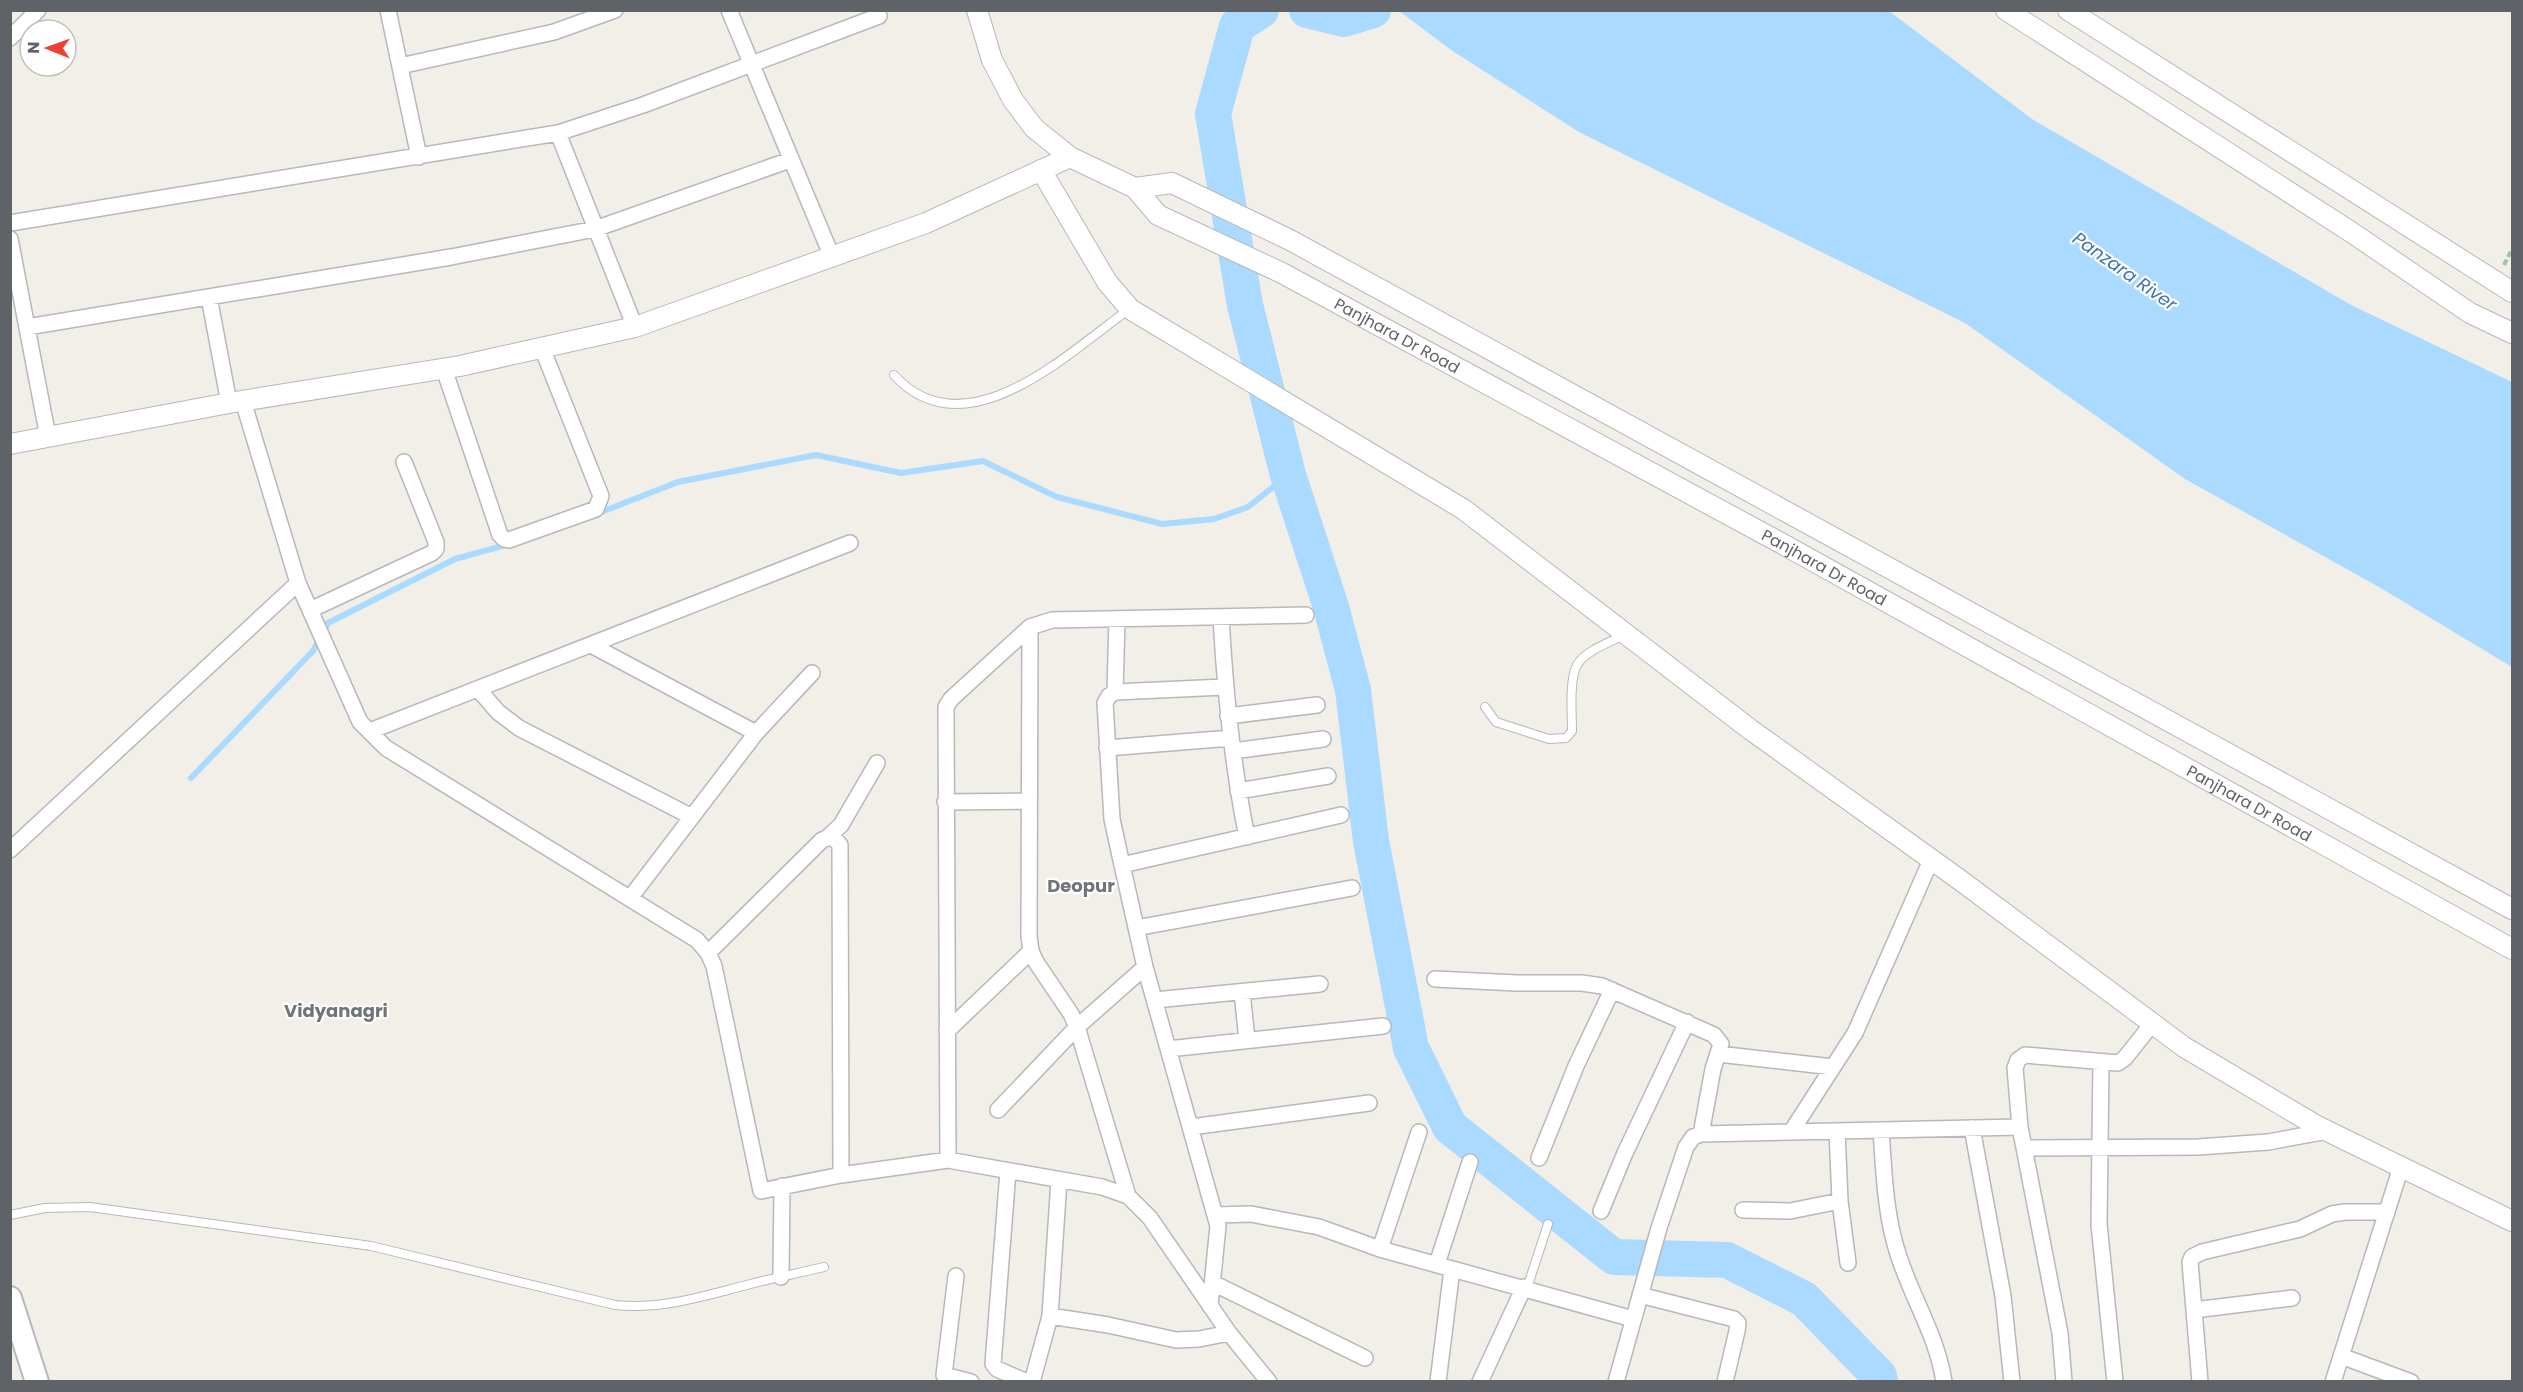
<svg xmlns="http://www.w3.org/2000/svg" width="2523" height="1392" viewBox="0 0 2523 1392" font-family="Poppins,sans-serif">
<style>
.water{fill:#aadaff}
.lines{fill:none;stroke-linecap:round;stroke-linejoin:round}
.stream{stroke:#aadaff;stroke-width:6}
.river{stroke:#aadaff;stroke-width:36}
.service-casing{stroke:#b5b8bc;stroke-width:10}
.minor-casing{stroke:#b5b8bc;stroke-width:18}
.tertiary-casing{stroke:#b5b8bc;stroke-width:22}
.secondary-casing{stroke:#b6babf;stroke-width:26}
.path{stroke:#9cc7a9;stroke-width:4;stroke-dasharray:6 3;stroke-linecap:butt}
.service{stroke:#fff;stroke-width:8}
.minor{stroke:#fff;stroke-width:15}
.tertiary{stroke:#fff;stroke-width:20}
.secondary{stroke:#fff;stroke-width:22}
.labels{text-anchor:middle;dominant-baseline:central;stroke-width:4.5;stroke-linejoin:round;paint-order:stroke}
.street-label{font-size:16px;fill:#5f6368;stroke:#fff}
.water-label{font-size:18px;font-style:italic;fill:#4174aa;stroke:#fff}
.neighbourhood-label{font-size:18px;font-weight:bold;fill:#70757a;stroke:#fff}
</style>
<rect width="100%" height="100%" fill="#f1efe8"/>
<path class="water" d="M1399 11H1889L2032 119 2351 305 2512 382V667L2379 587 2185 479 1965 323 1579 132 1451 50Z"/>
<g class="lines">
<path class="stream" d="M596 514 678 482 816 455 901 473 983 461 1057 497 1162 524 1214 519 1248 507 1288 475
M191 778 313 651 328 623 455 559 510 544"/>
<path class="river" d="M1261 10 1237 26 1213 114 1245 305 1288 475 1331 607 1353 690 1371 841 1411 1048 1450 1127 1614 1257 1727 1260 1804 1299 1879 1376 1880 1382
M1307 10 1344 19 1373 10"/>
<defs>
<path id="service" d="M894 375C965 453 1067 354 1128 310
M1485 707 1496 722 1549 739 1566 738 1572 731C1572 714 1569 680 1577 665 1585 651 1610 642 1624 635
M10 1215 45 1208 90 1207 371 1246 615 1305C661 1310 703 1296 747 1285 773 1278 799 1273 824 1267
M1527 1288 1548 1224"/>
<path id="minor" d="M388 10 419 157
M729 10 832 257
M10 38 38 10
M400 66 554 32 615 10
M558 133 635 327
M10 223 558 133 643 105 879 16
M10 239 48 437
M209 297 229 403
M27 327 451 257 595 229 790 160
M444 369 500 535 504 539 509 540 596 509 601 496 542 348
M243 401 298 583 360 722 386 748 697 940 708 953 714 966 761 1191 841 1175 948 1160 1102 1187 1128 1196 1150 1218 1229 1333 1269 1382
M310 610 432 553 436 549V542L404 462
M1221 617C1225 691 1232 764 1247 837
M1030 627 1029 936 1031 951 1036 962 1071 1014 1077 1027 1128 1196
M591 645 756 733
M478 689 498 712 519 728 692 817
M1115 692 1117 619
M1228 716 1317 705
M370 731 850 543
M1107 748 1231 738
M1233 751 1323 739
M1238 791 1328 776
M945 802 1029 801
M828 837 841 825 877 763
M10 850 298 583
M1122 865 1341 815
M630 898 756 733 812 673
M1136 928 1352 888
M708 953 822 840C831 836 835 838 840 845L841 1175
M1435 979 1517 983H1582L1602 986 1714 1035 1721 1044 1713 1069 1701 1134
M1242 992 1247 1040
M1155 1000 1320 984
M947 1031 1031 951
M1168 1049 1383 1026
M1718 1054 1833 1067
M2101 1063 2099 1224 2115 1382
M998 1110 1077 1027 1145 967
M1191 1127 1369 1103
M2020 1127 2015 1068 2018 1060 2025 1055 2118 1063 2125 1058 2152 1024
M1972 1128 2003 1296 2012 1382
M1881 1130C1884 1172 1885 1216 1899 1257 1913 1300 1937 1336 1944 1382
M1837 1131 1840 1201 1848 1263
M1791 1132 1855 1033 1931 860
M2024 1148 2198 1147 2268 1142 2328 1131
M1539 1158 1576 1066 1612 990
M948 1160 946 707 951 699 1030 627 1052 620 1306 615
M1008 1171 993 1364 997 1369 1027 1382
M1743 1210 1790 1211 1840 1201
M1601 1211 1625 1153 1687 1022
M1215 1215 1251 1214 1319 1227 1380 1249 1633 1319
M1380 1249 1419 1132
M1437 1264 1470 1162
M956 1276 944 1375 971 1382
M781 1277 782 1186
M1213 1283 1365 1358
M1640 1295 1734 1319 1738 1323 1737 1331 1725 1382
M1210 1306 1218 1226 1145 967 1122 865 1112 819 1105 703 1109 696 1115 692 1224 687
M2194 1310 2292 1298
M1050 1316 1108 1325 1176 1340 1199 1339 1229 1333
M2341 1356 2411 1382
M1032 1382 1050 1316 1059 1180
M1438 1382 1452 1269
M1480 1382 1524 1287
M1616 1382 1659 1228 1686 1147 1693 1137 1701 1134 2020 1127 2060 1333 2064 1382
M2200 1382 2190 1262 2192 1257 2202 1252 2300 1229 2332 1214 2345 1212H2387
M2333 1382 2401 1167"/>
<g id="tertiary">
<path id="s1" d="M977 10 992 60 1013 100 1034 128 1070 157 1135 188 1158 215 1282 273 1779 542 2512 949"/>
<path d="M2006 10 2351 232 2470 313 2512 333"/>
<path d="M2068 10 2512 292"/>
<path d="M1041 170 1107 282 1130 309 1463 509 1751 730 1960 880 2184 1047 2317 1126 2512 1221"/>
<path d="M1135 188 1172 183 1290 240 2512 909"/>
<path d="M10 444 229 403 460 366 635 327 926 223 1070 157"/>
</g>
<path id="secondary" d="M10 1298 37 1382"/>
</defs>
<use href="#service" class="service-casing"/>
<use href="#minor" class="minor-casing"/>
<use href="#tertiary" class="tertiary-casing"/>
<use href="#secondary" class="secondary-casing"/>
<path class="path" d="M2504 265 2512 249"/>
<use href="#service" class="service"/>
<use href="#minor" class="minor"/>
<use href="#tertiary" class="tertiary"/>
<use href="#secondary" class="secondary"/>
</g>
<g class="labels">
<g class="street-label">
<text stroke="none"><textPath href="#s1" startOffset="554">Panjhara Dr Road</textPath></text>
<text stroke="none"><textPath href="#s1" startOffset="1040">Panjhara Dr Road</textPath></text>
<text stroke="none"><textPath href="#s1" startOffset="1526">Panjhara Dr Road</textPath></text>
</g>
<g class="water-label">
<text transform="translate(2125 271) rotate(35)">Panzara River</text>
</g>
<g class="neighbourhood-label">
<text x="1081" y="885">Deopur</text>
<text x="336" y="1010">Vidyanagri</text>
</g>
</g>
<rect width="2523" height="1392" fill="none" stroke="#5f6368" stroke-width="24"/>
<g transform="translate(48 48) rotate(271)"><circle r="28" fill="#ffffff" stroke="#bfc1c3" stroke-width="1.5"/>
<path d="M0-4.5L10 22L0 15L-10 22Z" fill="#ea4335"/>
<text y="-9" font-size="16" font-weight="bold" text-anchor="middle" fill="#5f6368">N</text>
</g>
</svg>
